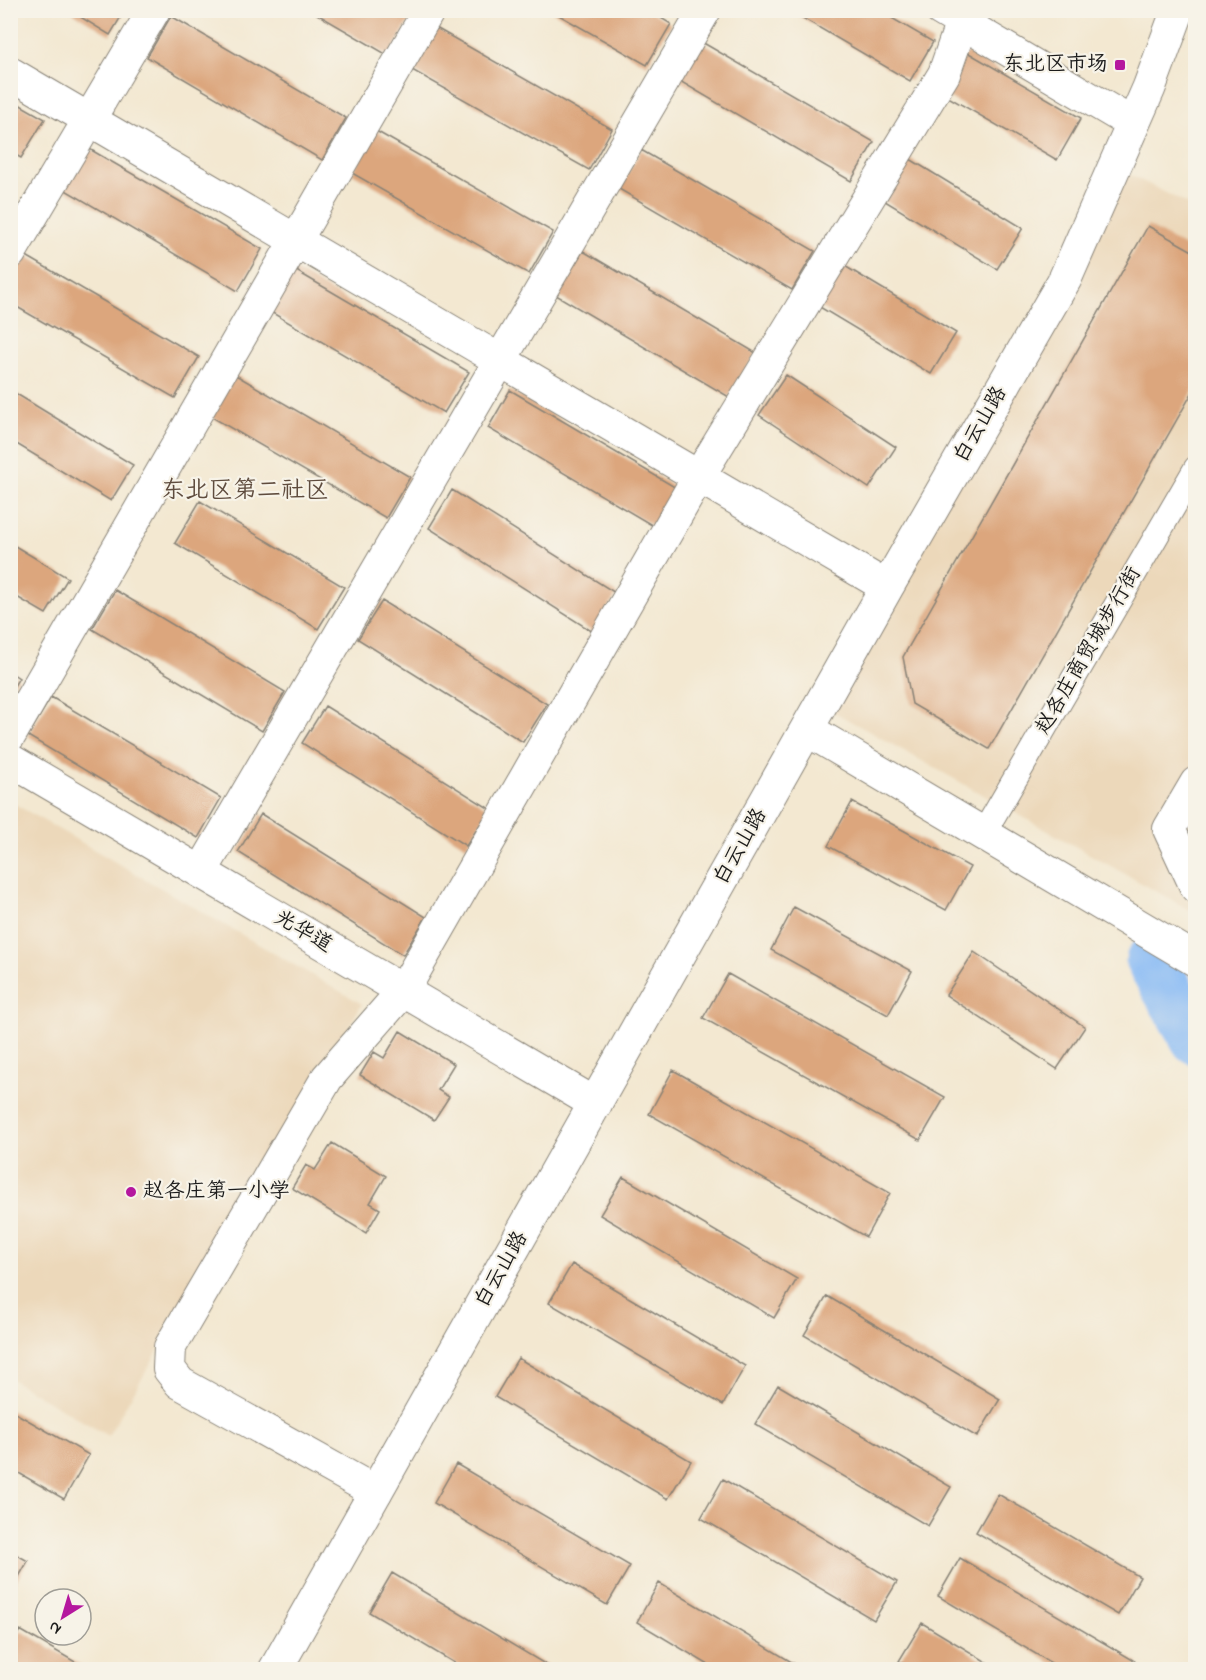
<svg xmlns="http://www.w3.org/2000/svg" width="1206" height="1680" viewBox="0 0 1206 1680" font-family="'Indie Flower','LXGW WenKai TC',sans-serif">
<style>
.built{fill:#ecd8ba}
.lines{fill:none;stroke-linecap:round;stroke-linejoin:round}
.river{stroke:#87baf5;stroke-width:51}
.building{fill:#dca67d}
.pedestrian-casing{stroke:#888276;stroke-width:26}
.minor-casing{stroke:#888276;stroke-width:34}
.tertiary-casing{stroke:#888276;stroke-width:35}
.pedestrian{stroke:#fff;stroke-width:24}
.minor{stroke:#fff;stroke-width:32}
.tertiary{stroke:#fff;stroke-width:33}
.poi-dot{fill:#b5179e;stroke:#f7f3e8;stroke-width:2}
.labels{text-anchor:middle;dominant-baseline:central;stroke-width:4.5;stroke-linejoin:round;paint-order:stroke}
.poi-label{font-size:21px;fill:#1c1c1c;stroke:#f7f3e8;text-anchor:end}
.street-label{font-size:21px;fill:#1c1c1c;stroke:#f7f3e8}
.quarter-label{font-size:24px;fill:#5f4c3e;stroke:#f7f3e8}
</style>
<rect width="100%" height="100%" fill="#f7f3e8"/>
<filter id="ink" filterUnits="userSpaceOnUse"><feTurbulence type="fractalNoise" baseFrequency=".0167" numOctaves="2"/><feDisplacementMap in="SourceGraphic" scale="12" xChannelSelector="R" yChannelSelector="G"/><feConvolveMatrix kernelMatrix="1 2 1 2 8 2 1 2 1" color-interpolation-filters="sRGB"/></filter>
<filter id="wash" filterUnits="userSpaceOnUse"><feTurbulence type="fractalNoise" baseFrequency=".008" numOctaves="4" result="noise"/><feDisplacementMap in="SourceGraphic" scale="24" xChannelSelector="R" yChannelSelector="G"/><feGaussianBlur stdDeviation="1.35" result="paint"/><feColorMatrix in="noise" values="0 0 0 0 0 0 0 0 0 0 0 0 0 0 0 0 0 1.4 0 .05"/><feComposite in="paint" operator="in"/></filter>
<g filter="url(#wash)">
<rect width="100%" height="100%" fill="#f3e8d1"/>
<path class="built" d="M1123 171 1195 208V913L827 708Z
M11 802 362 1004 108 1436 11 1379Z"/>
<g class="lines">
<path class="river" d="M1151 961 1196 1039"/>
</g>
<g id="blocks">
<path class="building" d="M69 10H125L110 35Z
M310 10H407L413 14 389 56Z
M550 10H648L671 24 647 65Z
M789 10H878L933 42 910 81Z
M171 16 346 118 322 160 147 57Z
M436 28 612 129 589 170 412 70Z
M700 41 874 142 851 181 678 80Z
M967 52 1081 118 1057 160 943 94Z
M10 99 45 119 21 158 10 152Z
M376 131 553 232 529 274 352 173Z
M86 147 262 249 238 291 62 188Z
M641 150 815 251 792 290 619 189Z
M910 159 1023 228 997 269 885 201Z
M1148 226 1196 253V386L989 749 912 704 903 657Z
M583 251 756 353 729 397 556 295Z
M23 254 199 357 175 398 10 303V276Z
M843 265 956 333 931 374 818 306Z
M293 269 469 372 444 413 269 311Z
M234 374 410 477 386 518 210 416Z
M786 375 896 447 869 488 759 415Z
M10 390 133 465 111 501 10 440Z
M510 390 678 489 655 527 488 428Z
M452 490 617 594 593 632 429 528Z
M200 501 344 587 318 629 175 543Z
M10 543 68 578 46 614 10 593Z
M115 590 285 692 262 731 92 629Z
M382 601 547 704 523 742 358 639Z
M10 672 19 678 10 692Z
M51 697 221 798 198 838 28 736Z
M325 706 490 809 466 846 302 743Z
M852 802 970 867 946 910 828 846Z
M261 814 426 917 403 955 238 852Z
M794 907 912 971 888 1015 771 950Z
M974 952 1085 1027 1057 1069 946 995Z
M728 974 945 1097 920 1140 703 1018Z
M400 1031 454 1064 438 1090 449 1097 434 1120 360 1075 374 1052 384 1058Z
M673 1070 890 1193 866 1237 649 1114Z
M332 1143 386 1176 370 1203 380 1209 366 1233 292 1188 306 1165 315 1170Z
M623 1177 797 1279 774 1318 600 1215Z
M572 1264 745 1366 723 1405 549 1303Z
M827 1296 1000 1399 977 1437 804 1335Z
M518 1358 691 1461 668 1499 495 1397Z
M778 1385 951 1487 928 1526 755 1424Z
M10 1410 89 1455 64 1499 10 1468Z
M456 1464 630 1566 607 1605 434 1503Z
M723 1479 897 1582 874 1620 701 1518Z
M998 1494 1140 1577 1118 1615 976 1532Z
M10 1551 28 1561 10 1592Z
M960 1558 1138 1663 1134 1670H1063L938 1596Z
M392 1573 555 1670H466L369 1612Z
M659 1583 805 1670H717L637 1622Z
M922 1623 1000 1670H914L899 1661Z
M20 1630 89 1670H10V1647Z"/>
</g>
</g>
<g filter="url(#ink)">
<use href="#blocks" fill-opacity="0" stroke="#888276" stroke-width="1.5"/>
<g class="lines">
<defs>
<path id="pedestrian" d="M983 834 1196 468"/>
<path id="minor" d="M941 10 1133 124
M10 73 887 587
M10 253 154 10
M10 735 429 10
M10 760 596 1104
M1196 783 1169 829 1196 887
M201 872 705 10
M376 1492 180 1383 169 1369 170 1347 327 1078 403 991 699 476 944 74 966 10"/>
<path id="tertiary" d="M808 730 1196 960
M275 1670 887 587 1065 279 1149 88 1178 10"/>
</defs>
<use href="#pedestrian" class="pedestrian-casing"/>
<use href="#minor" class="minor-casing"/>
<use href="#tertiary" class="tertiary-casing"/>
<use href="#pedestrian" class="pedestrian"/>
<use href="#minor" class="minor"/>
<use href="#tertiary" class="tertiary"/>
</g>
</g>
<g class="poi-dot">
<rect x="1114" y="59" width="12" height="12" rx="3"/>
<circle cx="131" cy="1192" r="6"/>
</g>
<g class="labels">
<g class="poi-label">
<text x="1108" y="65">东北区市场</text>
<text x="143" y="1192" text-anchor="start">赵各庄第一小学</text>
</g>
<g class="street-label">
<text transform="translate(981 425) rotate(-60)">白云山路</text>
<text transform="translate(1089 651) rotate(-60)">赵各庄商贸城步行街</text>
<text transform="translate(741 847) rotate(-60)">白云山路</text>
<text transform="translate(303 932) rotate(30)">光华道</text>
<text transform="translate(502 1270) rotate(-60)">白云山路</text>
</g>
<g class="quarter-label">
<text x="245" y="491">东北区第二社区</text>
</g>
</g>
<rect width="1206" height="1680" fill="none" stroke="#f7f3e8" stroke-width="36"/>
<g transform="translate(63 1617) rotate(217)"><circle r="28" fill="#f7f3e8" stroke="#9f9d96" stroke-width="1.5"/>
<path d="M0-4.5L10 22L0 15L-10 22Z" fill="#b5179e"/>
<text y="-9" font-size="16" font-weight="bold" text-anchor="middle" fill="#1c1c1c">N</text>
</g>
</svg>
